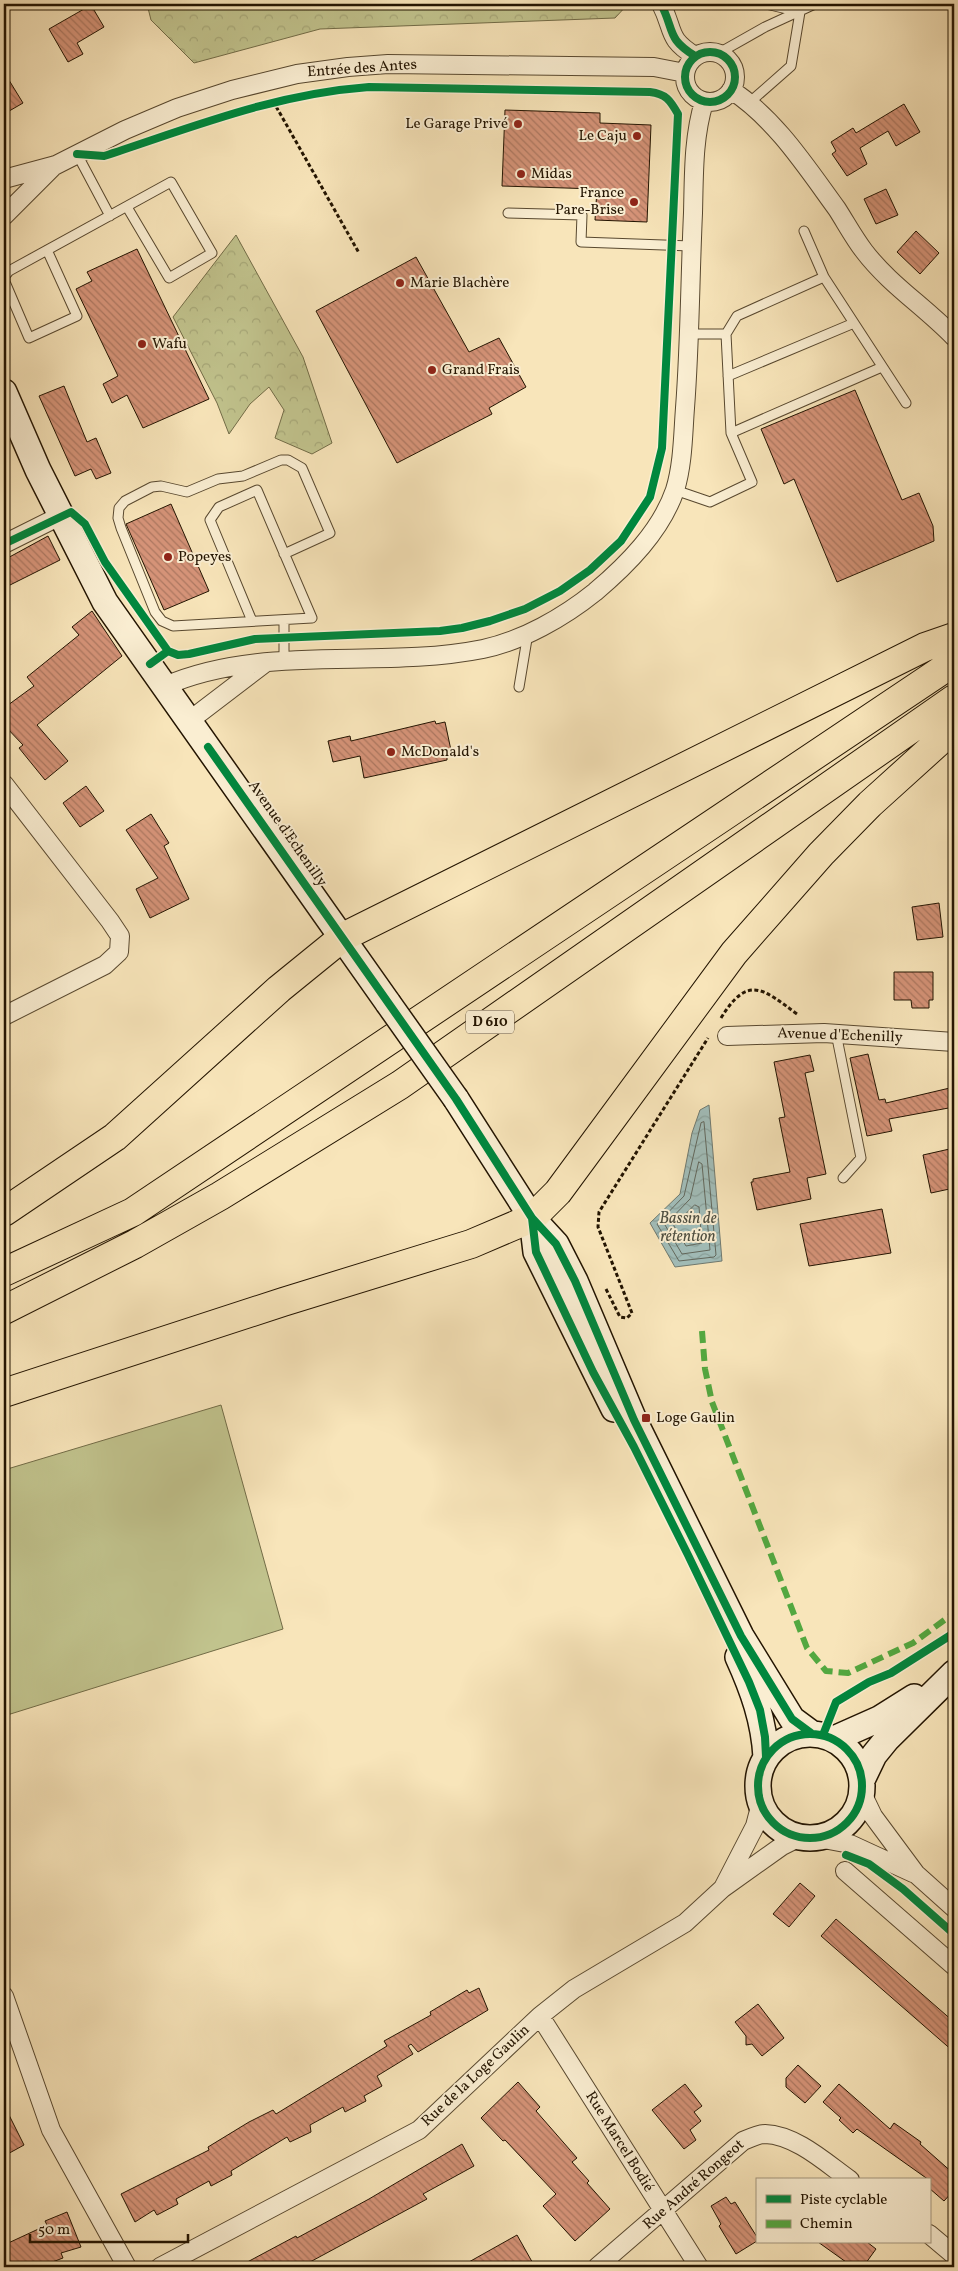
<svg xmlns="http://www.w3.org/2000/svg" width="958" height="2271" viewBox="0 0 958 2271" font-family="Vollkorn,serif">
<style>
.forest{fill:url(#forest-crowns);stroke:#726c47}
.pitch{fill:#c1c38d;stroke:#726c47}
.water{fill:url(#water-waves);stroke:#6f796f}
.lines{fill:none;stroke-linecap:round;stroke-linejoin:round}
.shore{stroke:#62685d;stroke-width:1}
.building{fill:url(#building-back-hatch);stroke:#231401}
.lane-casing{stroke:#58482f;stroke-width:11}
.street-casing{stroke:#58482f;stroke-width:20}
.secondary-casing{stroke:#231401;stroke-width:28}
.highway-casing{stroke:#231401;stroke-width:30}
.path{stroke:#231401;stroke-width:3;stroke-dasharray:4 2.5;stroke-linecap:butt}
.lane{stroke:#faeed2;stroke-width:9}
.street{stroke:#faeed2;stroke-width:18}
.secondary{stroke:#faeed2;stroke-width:25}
.highway{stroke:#f8e5ba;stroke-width:28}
.secondary-bridge-casing{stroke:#231401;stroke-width:28;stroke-linecap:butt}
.secondary-bridge{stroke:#faeed2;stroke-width:25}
.quiet{stroke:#53a840;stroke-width:6;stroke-dasharray:12 6;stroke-linecap:butt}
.cycleway-casing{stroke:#faeed2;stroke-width:11}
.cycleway{stroke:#00873e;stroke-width:8}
.poi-dot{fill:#8f2418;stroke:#faeed2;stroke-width:2}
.labels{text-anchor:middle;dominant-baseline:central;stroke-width:4;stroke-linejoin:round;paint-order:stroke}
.shield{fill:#faeed2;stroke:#645540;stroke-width:1}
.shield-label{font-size:14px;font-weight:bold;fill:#231401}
.street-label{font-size:15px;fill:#231401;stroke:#faeed2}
.poi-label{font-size:15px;fill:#231401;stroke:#faeed2;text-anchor:start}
.water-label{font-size:16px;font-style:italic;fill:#4f4f41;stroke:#faeed2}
</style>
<defs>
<pattern id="forest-crowns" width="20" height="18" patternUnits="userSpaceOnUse" patternTransform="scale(1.25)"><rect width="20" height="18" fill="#c1c38d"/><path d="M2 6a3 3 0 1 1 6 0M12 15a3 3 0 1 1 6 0" fill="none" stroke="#a6a778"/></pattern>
<pattern id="water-waves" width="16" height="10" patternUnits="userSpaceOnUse" patternTransform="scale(1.25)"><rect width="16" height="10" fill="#a1bdb9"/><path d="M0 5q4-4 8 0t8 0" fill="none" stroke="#8aa29d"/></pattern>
<pattern id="building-back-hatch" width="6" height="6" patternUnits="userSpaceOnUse" patternTransform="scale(1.25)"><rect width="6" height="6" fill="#d59378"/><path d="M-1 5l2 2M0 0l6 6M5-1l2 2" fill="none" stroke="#ac7760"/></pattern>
</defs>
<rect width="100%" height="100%" fill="#f8e5ba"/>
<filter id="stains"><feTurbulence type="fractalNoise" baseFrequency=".004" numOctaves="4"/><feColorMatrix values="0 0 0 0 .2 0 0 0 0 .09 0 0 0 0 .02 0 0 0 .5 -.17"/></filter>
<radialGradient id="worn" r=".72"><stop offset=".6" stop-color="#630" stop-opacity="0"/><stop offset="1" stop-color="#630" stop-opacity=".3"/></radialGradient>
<path class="forest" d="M147 4H628L615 18 320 29 194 63 151 20Z
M236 235 303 357 332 443 312 454 275 438 284 410 269 387 250 404 229 434 217 403 173 317Z"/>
<path class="pitch" d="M221 1405 283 1629 4 1716V1470Z"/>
<path class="water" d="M709 1105 722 1261 675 1267 650 1223 680 1194 692 1133 700 1110Z"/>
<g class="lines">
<path class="shore" d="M704 1122 716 1255 714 1257 679 1261 657 1224 684 1196 701 1123Z
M699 1162 702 1164 710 1250 682 1254 665 1225 690 1199Z
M695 1205 699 1207 702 1243 686 1246 674 1226Z"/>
</g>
<path class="building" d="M91 5 104 27 77 43 83 54 68 62 49 29Z
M4 72 23 103 4 114Z
M904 104 920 132 896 146 888 131 860 148 867 164 847 176 832 154 836 151 831 142 853 128 856 133Z
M505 110 600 113V123L651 125 647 222 595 220 597 189 502 186Z
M886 189 898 215 876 224 864 199Z
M916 231 939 253 920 274 897 252Z
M137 249 209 399 143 428 127 395 112 403 103 384 118 376 76 289 92 281 87 272Z
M416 257 469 352 499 338 526 387 489 408 492 414 397 463 316 311Z
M64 386 87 442 96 438 111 473 96 479 91 469 75 476 39 396Z
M855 390 902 500 919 493 933 526 934 541 837 582 794 479 784 484 761 429Z
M171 504 209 591 164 610 126 524Z
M48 536 60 560 4 588V560Z
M92 611 122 656 37 725 68 761 45 780 19 748 23 745 4 725V708L34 686 27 677 79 635 72 627Z
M435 721 436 724 445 722 452 755 447 756V760L364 778 360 756 333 762 328 741 350 736 351 741Z
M86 786 104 811 80 827 63 803Z
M151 814 169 843 164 846 189 899 150 918 136 889 158 878 126 830Z
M939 903 943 937 917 940 912 907Z
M894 972H933V1000H929V1008H912L911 1000H894Z
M868 1054 879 1100 885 1099 886 1103 954 1087V1107L889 1119 892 1131 867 1136 850 1058Z
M810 1055 814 1071 805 1073 826 1174 807 1178 811 1199 757 1210 751 1182H753V1179L790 1172 779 1118 785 1117 774 1062Z
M954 1148V1188L931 1193 923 1155Z
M882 1209 891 1253 809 1266 800 1224Z
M800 1883 815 1896 789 1927 773 1914Z
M836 1919 954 2022V2052L821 1936Z
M479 1988 488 2010 418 2052 411 2044 408 2046 413 2054 377 2076 382 2086 364 2096 366 2101 345 2112 343 2107 310 2125 311 2132 290 2142 287 2137 231 2171 232 2175 211 2186 209 2181 176 2199 178 2204 157 2215 154 2210 135 2222 121 2194 209 2150 208 2147 249 2122 273 2110 276 2114 387 2046 384 2041 431 2015 430 2012 467 1990 469 1993Z
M758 2004 784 2038 762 2056 752 2044 746 2045V2036L735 2022Z
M798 2065 821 2086 805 2103 786 2087V2078Z
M518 2082 540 2107 536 2111 577 2158 572 2162 589 2181 587 2183 610 2209 575 2241 543 2206 556 2194 505 2140 503 2141 481 2118Z
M685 2084 702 2106 694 2112 701 2121 690 2130 696 2140 684 2149 652 2110Z
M839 2084 890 2129 894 2123 921 2142 920 2144 954 2174V2190L944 2201 929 2188V2180L857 2129 853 2133 839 2120 841 2118 823 2102Z
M4 2105 24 2145 4 2156Z
M462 2144 474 2166 423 2194 427 2199 310 2262 313 2267H238L296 2236 297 2238 369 2199Z
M726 2197 731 2204 735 2202 757 2237V2241L736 2254 719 2226 721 2224 711 2206Z
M67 2212 81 2247 61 2253 63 2258 39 2267H4V2245L47 2225 45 2221Z
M517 2235 535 2267H460Z
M818 2242H867L876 2249 863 2267H853Z"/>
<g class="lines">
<defs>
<path id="lane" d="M766 4 800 12
M719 53 765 27 815 4
M749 103 791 66 800 12
M77 154 110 216
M508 213 582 215 581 242 691 246
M804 231 824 277 906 403
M47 250 77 316 29 338 5 282V276L9 271 171 182 212 253 169 278 127 207
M726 334 737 316 824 277
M728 376 854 323
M731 433 882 367
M675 490 710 502 752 482 731 433 726 334H688
M284 620V662
M252 621 210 520 219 507 257 490 312 618 173 626 162 621 155 612 121 528 118 518 119 508 125 501 152 487 161 486 187 492 218 479 243 476 281 460H288L302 468 330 533 284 554
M519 687 528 633
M836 1033 861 1158 843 1178"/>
<path id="street" d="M661 4C675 31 666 38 695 56
M685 77a25 25 0 1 1 50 0a25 25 0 1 1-50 0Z
M731 90C775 118 807 168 837 209 846 223 854 238 864 251 889 284 925 307 954 337
M4 179 56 165 125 130 177 108 232 90 297 74 348 67 388 64 654 67 685 73
M4 216 55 165
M4 544 60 516
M165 686C264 643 378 670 483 649 522 641 564 617 595 592 627 565 661 531 675 490 683 464 683 434 685 408 690 343 690 278 693 213 694 176 693 138 704 102
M189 721 265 663
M4 784 110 921 120 936 119 952 105 965 4 1016
M727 1036 824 1033 954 1042
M862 1793 873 1816 916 1874 954 1908
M761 1803 755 1826 723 1888 782 1846 800 1837
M818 1838 850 1844 913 1873
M845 1871 954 1966
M4 1996 51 2130 127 2267
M540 2016 699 2267
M929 2234 954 2255
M160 2267 419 2130 540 2016 574 1989 685 1923 723 1888
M597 2267 743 2141C750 2138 759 2134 765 2134 796 2135 826 2163 850 2180"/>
<path id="secondary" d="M4 392 38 470 105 602 388 1003
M456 1099 532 1218 556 1244 575 1281 634 1420 741 1636 792 1719 811 1733
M532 1218 536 1252 614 1409
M738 1657C753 1690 764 1721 766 1757
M758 1786a52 52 0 1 1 104 0a52 52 0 1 1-104 0Z
M834 1739 879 1719 914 1697
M862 1780 874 1755 887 1739 954 1673"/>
<path id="highway" d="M4 1212 115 1137 279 989 343 937 925 647 954 637
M4 1272 133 1212 954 662
M4 1310 135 1244 220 1196 400 1085 954 699
M4 1393 283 1302 471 1244 532 1218 558 1192 734 953 821 854 870 804 954 728"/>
</defs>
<use href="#lane" class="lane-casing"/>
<use href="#street" class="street-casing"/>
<use href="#secondary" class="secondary-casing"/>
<use href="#highway" class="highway-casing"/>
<path class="path" d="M273 101 359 253
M721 1018C748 974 763 989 797 1014
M606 1289 620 1317 627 1318 632 1313 598 1227 599 1212 708 1038"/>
<use href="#lane" class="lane"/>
<use href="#street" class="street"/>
<use href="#secondary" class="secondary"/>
<use href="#highway" class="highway"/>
<defs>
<path id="secondary-bridge" d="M388 1003 456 1099"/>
</defs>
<use href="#secondary-bridge" class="secondary-bridge-casing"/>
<use href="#secondary-bridge" class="secondary-bridge"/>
<path class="quiet" d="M702 1331 705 1369 712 1402 807 1648 826 1671 848 1673 913 1643 954 1613"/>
<defs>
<path id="cycleway" d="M661 4C675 31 666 38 695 56
M685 77a25 25 0 1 1 50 0a25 25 0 1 1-50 0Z
M77 154 104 156C193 127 274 94 369 87L650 92C666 94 670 100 678 114L662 448 650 497 621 541 590 570 560 591 525 609 490 621 462 628 440 631 255 639 189 654 178 655 168 651 150 664
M4 544 71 512 85 524 105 562 168 651
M208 747 456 1099 532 1218 556 1244 575 1281 634 1420 741 1636 792 1719 811 1733
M532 1218 536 1252 593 1372 634 1447 688 1555 749 1682 760 1710 765 1737 766 1757
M758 1786a52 52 0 1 1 104 0a52 52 0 1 1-104 0Z
M823 1735 836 1702 869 1682 891 1673 954 1633
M846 1855 869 1864 903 1889 954 1934"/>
</defs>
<use href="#cycleway" class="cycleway-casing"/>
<use href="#cycleway" class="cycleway"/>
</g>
<g class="poi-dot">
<circle cx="518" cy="124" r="5"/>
<circle cx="637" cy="136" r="5"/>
<circle cx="521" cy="174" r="5"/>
<circle cx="634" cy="202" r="5"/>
<circle cx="400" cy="283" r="5"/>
<circle cx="142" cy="344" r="5"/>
<circle cx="432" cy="370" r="5"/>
<circle cx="168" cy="557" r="5"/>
<circle cx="391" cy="752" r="5"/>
<rect x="641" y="1413" width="10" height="10" rx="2.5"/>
</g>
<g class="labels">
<rect class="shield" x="466" y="1010.5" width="48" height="23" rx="4"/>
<g class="shield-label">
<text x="490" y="1022">D 610</text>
</g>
<g class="street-label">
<text transform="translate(362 69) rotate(-4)">Entrée des Antes</text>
<text transform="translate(287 834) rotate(55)">Avenue d'Echenilly</text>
<text transform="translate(840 1036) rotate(2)">Avenue d'Echenilly</text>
<text transform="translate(476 2076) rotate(-43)">Rue de la Loge Gaulin</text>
<text transform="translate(619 2142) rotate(58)">Rue Marcel Bodié</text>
<text transform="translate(694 2185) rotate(-41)">Rue André Rongeot</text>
</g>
<g class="poi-label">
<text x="508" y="124" text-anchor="end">Le Garage Privé</text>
<text x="627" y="136" text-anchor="end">Le Caju</text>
<text x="531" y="174">Midas</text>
<text x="624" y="193" text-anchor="end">France<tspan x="624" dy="17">Pare-Brise</tspan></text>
<text x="410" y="283">Marie Blachère</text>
<text x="152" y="344">Wafu</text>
<text x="442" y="370">Grand Frais</text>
<text x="178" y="557">Popeyes</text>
<text x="401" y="752">McDonald's</text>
<text x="656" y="1418">Loge Gaulin</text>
</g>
<g class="water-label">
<text x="688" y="1219">Bassin de<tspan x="688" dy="18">rétention</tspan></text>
</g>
</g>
<rect width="958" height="2271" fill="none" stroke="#f8e5ba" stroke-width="20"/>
<rect x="5" y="5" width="948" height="2261" fill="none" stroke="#231401" stroke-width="2.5"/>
<rect x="10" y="10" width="938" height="2251" fill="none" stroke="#231401"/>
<rect x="756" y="2178" width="175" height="65" fill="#faeed2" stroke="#a4977e"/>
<rect x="766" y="2195" width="25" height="8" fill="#00873e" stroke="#a4977e"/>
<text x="800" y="2204" font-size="15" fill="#231401">Piste cyclable</text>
<rect x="766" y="2220" width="25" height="8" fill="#53a840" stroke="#a4977e"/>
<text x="800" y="2228" font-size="15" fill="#231401">Chemin</text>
<path d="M30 2234v8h158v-8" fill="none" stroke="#231401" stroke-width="2.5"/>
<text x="38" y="2234" font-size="15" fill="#231401" stroke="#faeed2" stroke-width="4" paint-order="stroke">50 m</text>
<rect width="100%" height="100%" filter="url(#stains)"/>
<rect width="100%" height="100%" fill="url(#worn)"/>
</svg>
